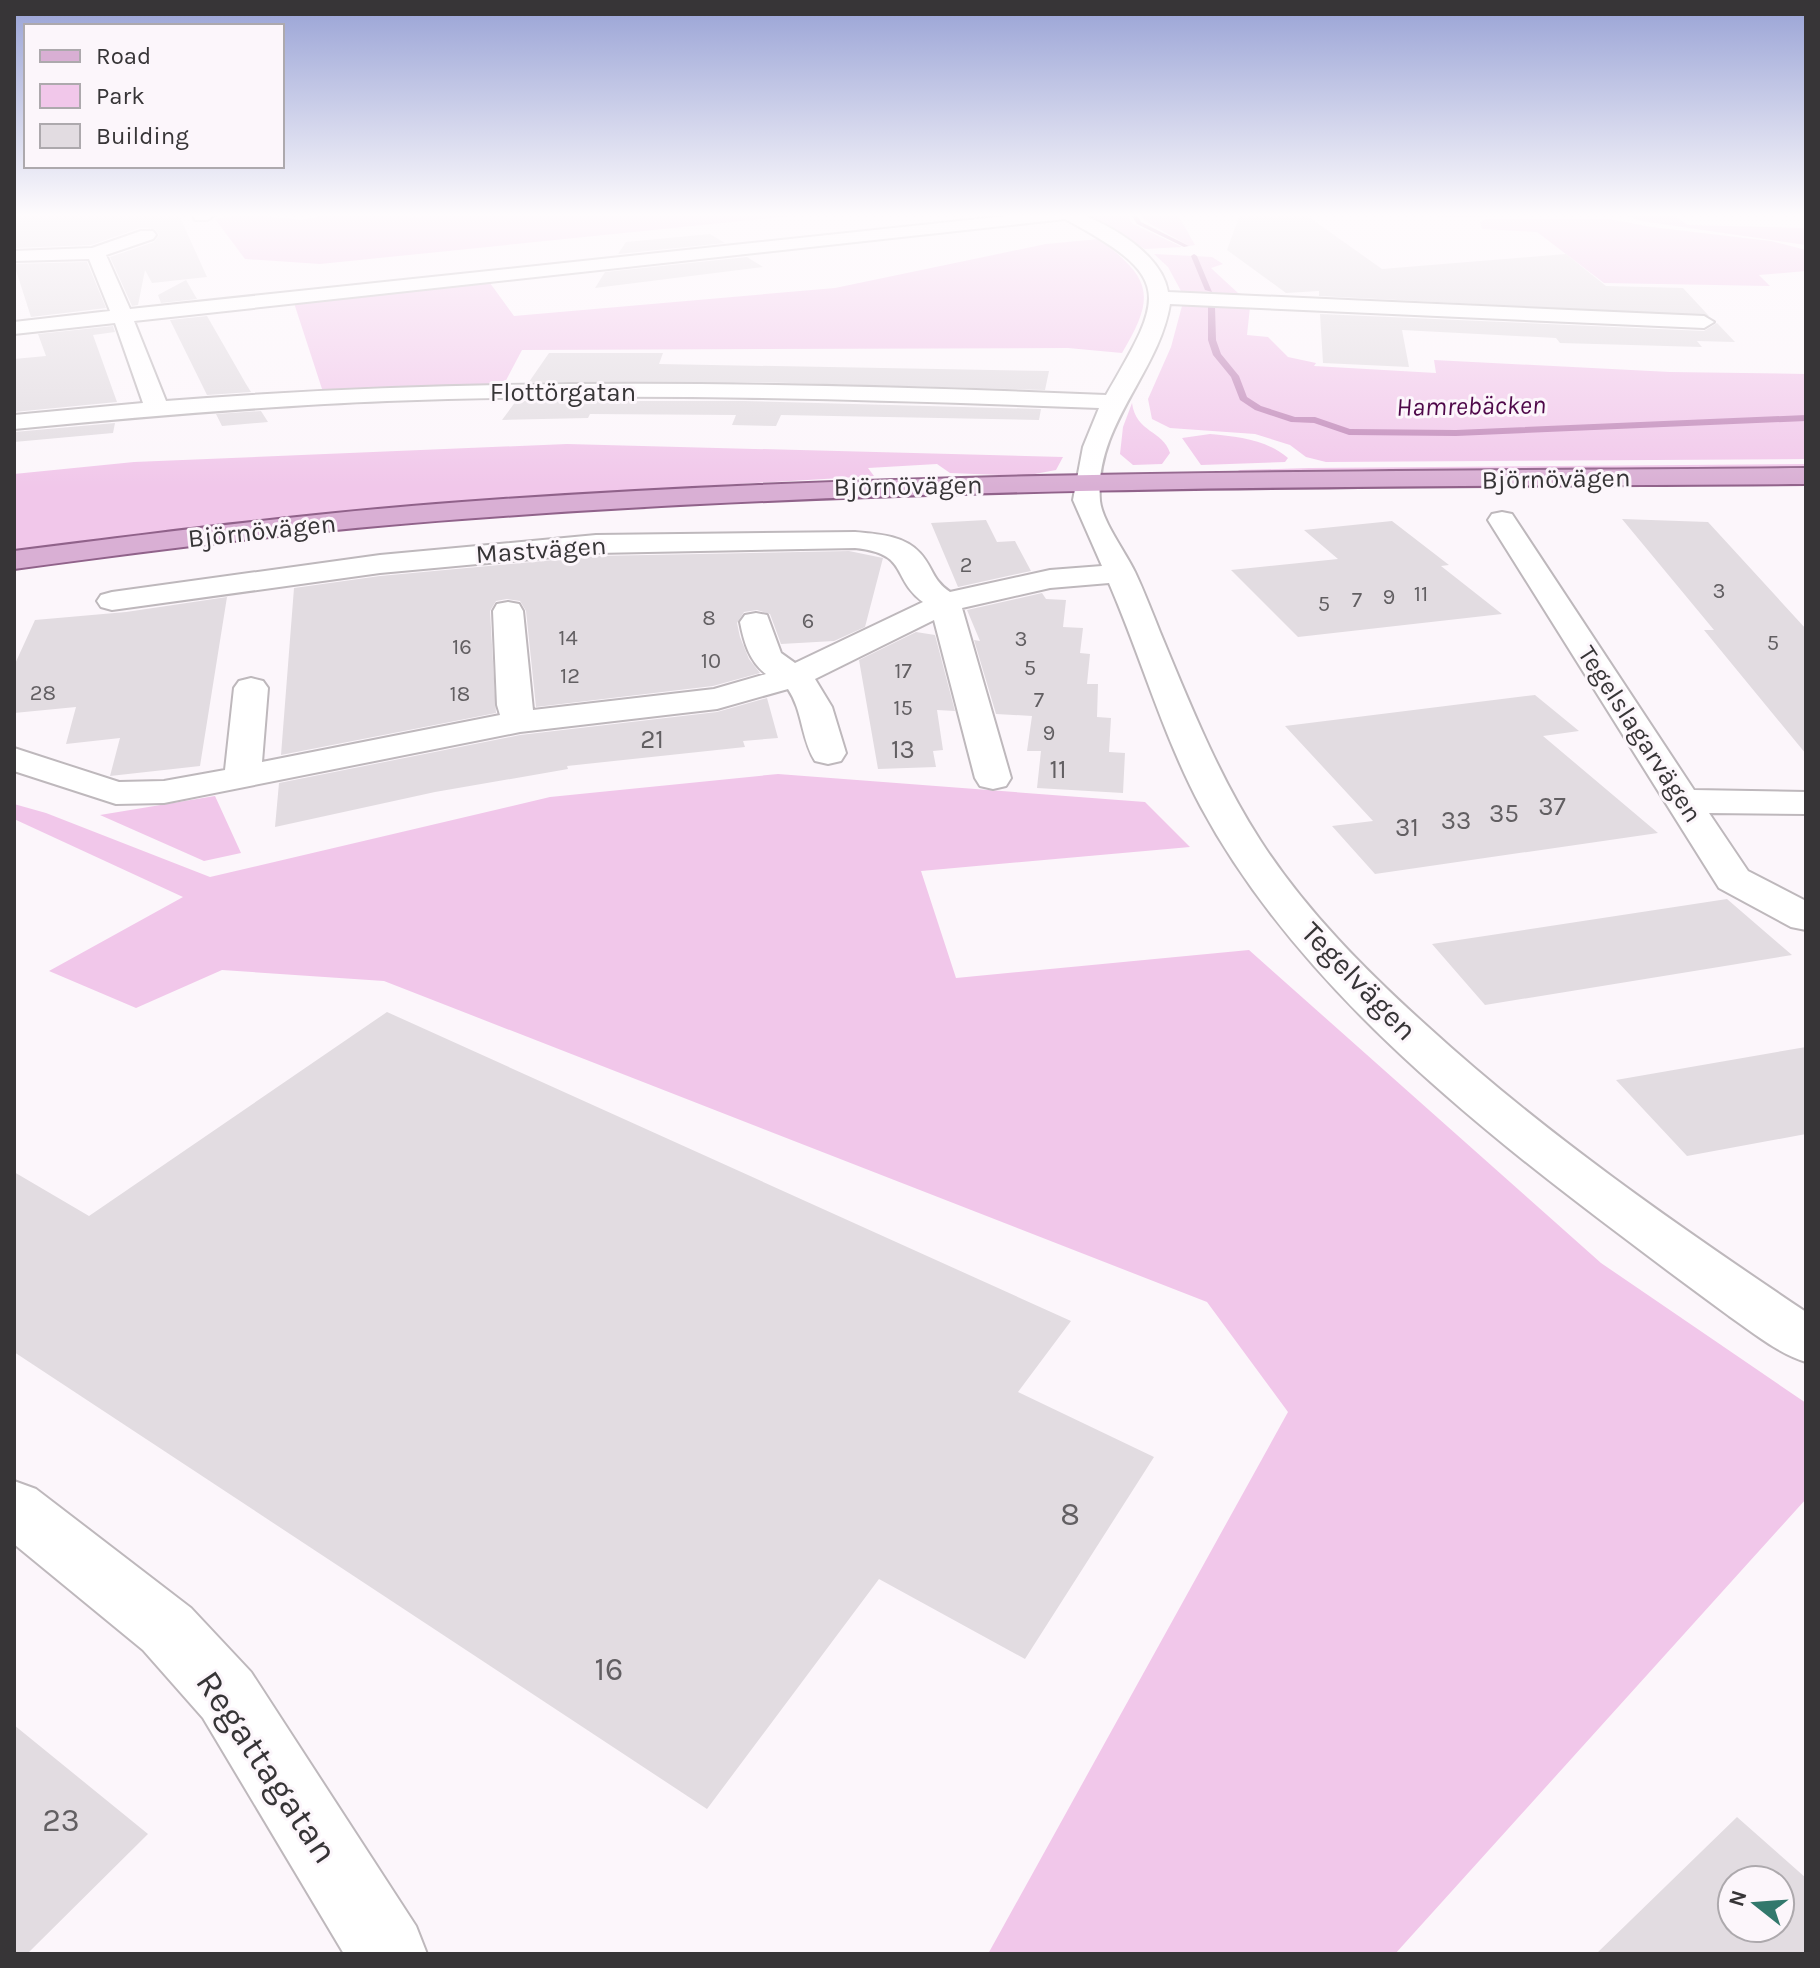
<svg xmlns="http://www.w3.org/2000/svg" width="1820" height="1968" viewBox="0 0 1820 1968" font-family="Karla,sans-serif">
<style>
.green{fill:#f1c7ea}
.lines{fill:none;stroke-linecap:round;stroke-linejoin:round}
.stream{fill:#c087b8;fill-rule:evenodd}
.building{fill:#e2dce1;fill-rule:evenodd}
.minor-casing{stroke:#beb8bc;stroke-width:4}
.major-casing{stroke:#90628a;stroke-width:4}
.minor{fill:#fff;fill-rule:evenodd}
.major{fill:#d9afd4;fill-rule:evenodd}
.labels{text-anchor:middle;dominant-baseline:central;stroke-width:6;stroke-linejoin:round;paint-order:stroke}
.far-number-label{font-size:22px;fill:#625f62}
.far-street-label{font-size:26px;fill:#373537;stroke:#fcf6fb}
.far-water-label{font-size:26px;font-style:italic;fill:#4e0849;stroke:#fcf6fb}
.number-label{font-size:26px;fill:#625f62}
.street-label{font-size:30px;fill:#373537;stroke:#fcf6fb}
.near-number-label{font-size:32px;fill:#625f62}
.near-street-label{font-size:36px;fill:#373537;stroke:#fcf6fb}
</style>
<rect width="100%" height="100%" fill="#fcf6fb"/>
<path class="green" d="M332 213 421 217 441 213H821L320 264 245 259 215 219 244 214 302 220Z
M1084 213H1125L1133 224 1182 247 1145 249Z
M1140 213H1245H1177L1195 245 1189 246 1145 221Z
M1436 213H1605L1609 215 1443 217Z
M1618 213H1670L1688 225 1806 228V245L1641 221Z
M1486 219H1610L1651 227 1771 241 1806 250V271L1759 275 1770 286 1604 283 1537 232 1482 229 1480 222Z
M1099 239C1152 279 1156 296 1122 353L1068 348 522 350 502 388 323 392 294 303 490 283 514 316 835 288 1046 244Z
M1154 254 1212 257 1223 264 1211 268 1238 293 1254 297 1187 294 1181 291 1168 267Z
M1192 304 1250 307 1247 335 1268 337 1288 357 1316 363 1314 366 1436 373 1434 360 1670 372 1806 374V459L1326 462 1306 457 1290 445 1255 434 1170 428 1152 419 1148 399 1171 347 1182 306Z
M1132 403C1136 433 1163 430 1170 453L1162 464 1133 465 1120 454 1123 427Z
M1210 434C1239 437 1265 439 1288 458L1285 462 1201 465 1182 438Z
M567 444 1063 457 1056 470 1024 476 950 473 937 464 868 468 874 476 554 495 14 554V474L134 462Z
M1806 464V470L1231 474 1240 470 1309 468Z
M778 774 1145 802 1190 847 921 871 956 978 1249 950 1601 1263 1806 1403V1499L1395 1954H988L1288 1412 1207 1302 384 981 222 970 136 1008 49 971 183 897 14 819V804L46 813 210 877 550 797Z
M215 796 241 853 204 861 100 815Z"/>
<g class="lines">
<path class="stream" d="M1130 213H1136L1141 222 1189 246 1184 247 1137 224Z
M1194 254 1197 256 1212 292 1205 290 1191 256Z
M1208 305 1215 307 1216 340 1221 354 1239 376 1247 397 1261 406 1295 417H1315L1350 429 1456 430 1806 415V421L1456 436 1349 435 1314 423 1291 422 1255 410 1240 400 1231 377 1213 355 1208 340Z"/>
</g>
<path class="building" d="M14 213H178L207 277 152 283 145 270 138 305 132 306 110 257 154 242 159 235 155 229 140 228 91 245 14 248Z
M1303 213 1382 269 1566 254 1606 286 1683 288 1709 316 1319 296V291L1286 293 1227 250 1240 214Z
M710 234 725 243 618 254 626 242Z
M747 257 763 267 595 288 605 272Z
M87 262 106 308 31 317 14 264Z
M186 280 197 299 161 303 158 295Z
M1320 314 1704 331 1717 323 1735 342 1697 341 1702 347 1560 343 1556 338 1402 330 1409 367 1323 363Z
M207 316 246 384 251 392 207 395 170 320Z
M113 326 115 332 93 335 117 402 14 412V359L46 356 38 334Z
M549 353H663L659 364 1049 371 1045 390 754 382H529Z
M516 401H743L1041 409 1039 420 781 415 776 426 732 425 736 415 590 414 588 418 502 420Z
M261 411 268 422 222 426 216 414Z
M115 423 113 433 14 442V432Z
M1622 519 1708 522 1806 629V754L1704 630H1714Z
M986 520 997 542 1015 541 1031 571 958 587 931 523Z
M1392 521 1449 565 1441 566 1502 614 1298 637 1231 570 1338 559 1304 530Z
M849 551 883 558 865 627 834 641 781 644 770 614 757 610 744 612 737 623 740 637 749 659 760 673 713 686 536 707 526 611 520 601 507 599 496 601 490 611 496 713 281 755 294 588 380 576 596 556Z
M1042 593 1046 599 1066 600 1063 627 1083 628 1080 653 1090 654 1087 684H1098L1097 717 1111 718 1109 752 1125 753 1123 793 1037 788 1041 751H1027L1032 716 996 714 974 640 980 641 967 610Z
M227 597 200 766 110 776 120 738 66 744 76 707 14 713V666L35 620 126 612Z
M916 632 935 635 955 711 937 710 943 750 933 751 936 767 878 769 859 660Z
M1535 695 1579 731 1543 736 1658 833 1375 874 1332 826 1373 821 1285 726Z
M767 698 778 738 743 741 745 747 567 766 568 769 435 792 275 827 279 783 520 735 717 712Z
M1727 899 1792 955 1485 1005 1432 944Z
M387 1012 1071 1321 1018 1392 1154 1457 1025 1659 879 1579 707 1809 14 1352V1172L89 1216Z
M1806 1047V1134L1687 1156 1616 1080Z
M14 1725 148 1834 27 1954H14Z
M1737 1817 1806 1878V1954H1596ZM1732 1880H1780V1928H1732Z"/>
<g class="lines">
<defs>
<path id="minor" d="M195 213H218L207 220H195L193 216Z
M1035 213C1048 213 1067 209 1080 214 1113 226 1162 255 1168 292L1704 316 1714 322 1704 328 1170 304C1159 373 1094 425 1100 501 1102 521 1126 553 1135 572 1144 591 1152 612 1160 632 1190 704 1218 775 1260 840 1305 910 1366 971 1427 1026 1544 1133 1675 1224 1806 1312V1362C1777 1353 1754 1333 1729 1316 1695 1291 1661 1266 1627 1240 1470 1122 1295 982 1201 807 1163 736 1141 657 1109 583L1050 588 962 608 1011 778 1006 786 993 789 980 786 975 778 934 620 815 679 832 707 846 753 841 761 828 764 815 761C801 739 803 711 788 689L717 709 520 732 164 803 116 804 14 771V748L119 782 164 781 225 770 234 688 239 681 251 678 263 681 268 688 262 762 500 715 497 705 493 611 497 604 508 602 519 604 523 611 533 710 714 689 766 674C749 661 744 642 740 622L745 615 756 613 767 615 781 653 795 663 923 602C890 577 910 554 855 548L596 553 380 573 112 610 101 607 97 601 101 595 112 592 380 555 596 535 855 532C877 534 904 535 920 553 933 567 932 580 950 592L1050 570 1102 566 1073 500 1083 447 1099 408C862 399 624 392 387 401 262 406 138 417 14 429V415L143 403 115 323 14 334V322L110 311 89 259 14 261V251L92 248 141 231H153L156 235 153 239 106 255 130 309ZM1065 219C1175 278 1164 295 1106 395 793 382 479 376 166 401L134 321Z
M1502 512 1512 514 1694 790 1806 792V814L1709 813 1748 871 1806 901V930L1791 927 1719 888 1488 520 1492 514Z
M14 1481 36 1489 191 1608 251 1672 416 1926 427 1954H344L203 1718 143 1650 14 1544Z"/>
<path id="major" d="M1806 468V484C1358 487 909 485 462 519 312 530 163 549 14 569V551C163 532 312 513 462 502 909 469 1358 472 1806 468Z"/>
</defs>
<use href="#minor" class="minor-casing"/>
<use href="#major" class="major-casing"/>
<use href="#minor" class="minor"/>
<use href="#major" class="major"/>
</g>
<linearGradient id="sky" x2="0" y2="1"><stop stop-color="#98a2d5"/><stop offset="0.44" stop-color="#fefbfd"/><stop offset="1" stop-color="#fefbfd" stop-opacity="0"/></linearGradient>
<rect width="1820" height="488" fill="url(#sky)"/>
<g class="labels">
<g class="far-number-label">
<text x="966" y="565">2</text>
<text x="1719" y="591">3</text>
<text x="1421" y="594">11</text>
<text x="1389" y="597">9</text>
<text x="1357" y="600">7</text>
<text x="1324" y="604">5</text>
<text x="709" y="618">8</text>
<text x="808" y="621">6</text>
<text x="568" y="638">14</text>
<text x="1021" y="639">3</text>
<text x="1773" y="643">5</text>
<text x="462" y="647">16</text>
<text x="711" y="661">10</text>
<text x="1030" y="668">5</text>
<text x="903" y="671">17</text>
<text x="570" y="676">12</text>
<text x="43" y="693">28</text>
<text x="460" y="694">18</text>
<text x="1039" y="700">7</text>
<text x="903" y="708">15</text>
<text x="1049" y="733">9</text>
</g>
<g class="far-street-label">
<text x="563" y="392">Flottörgatan</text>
<text transform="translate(1556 479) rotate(-1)">Björnövägen</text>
<text transform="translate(908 486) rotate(-1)">Björnövägen</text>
<text transform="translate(262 531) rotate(-6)">Björnövägen</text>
<text transform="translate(541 550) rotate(-4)">Mastvägen</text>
<text transform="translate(1640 734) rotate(57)">Tegelslagarvägen</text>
</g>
<g class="far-water-label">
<text transform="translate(1471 406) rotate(-1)">Hamrebäcken</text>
</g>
<g class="number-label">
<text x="652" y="739">21</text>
<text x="903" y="749">13</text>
<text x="1058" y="769">11</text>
<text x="1552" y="806">37</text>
<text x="1504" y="813">35</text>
<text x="1456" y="820">33</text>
<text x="1407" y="827">31</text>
</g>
<g class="street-label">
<text transform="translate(1359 981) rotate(46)">Tegelvägen</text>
</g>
<g class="near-number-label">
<text x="1070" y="1514">8</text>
<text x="609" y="1669">16</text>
<text x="61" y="1820">23</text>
</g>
<g class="near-street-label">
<text transform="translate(267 1767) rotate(56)">Regattagatan</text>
</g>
</g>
<rect width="1820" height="1968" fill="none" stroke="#373537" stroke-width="32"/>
<rect x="24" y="24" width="260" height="144" fill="#fcf6fb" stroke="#ada9ad" stroke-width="2"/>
<rect x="40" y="50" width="40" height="12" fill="#d9afd4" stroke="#ada9ad" stroke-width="2"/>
<text x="96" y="64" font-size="24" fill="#373537">Road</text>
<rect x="40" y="84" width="40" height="24" fill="#f1c7ea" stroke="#ada9ad" stroke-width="2"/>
<text x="96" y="104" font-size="24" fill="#373537">Park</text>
<rect x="40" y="124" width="40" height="24" fill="#e2dce1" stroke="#ada9ad" stroke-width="2"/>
<text x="96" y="144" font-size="24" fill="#373537">Building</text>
<g transform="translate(1756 1904) rotate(287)"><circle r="38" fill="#fcf6fb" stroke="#ada9ad" stroke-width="2"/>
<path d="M0-6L14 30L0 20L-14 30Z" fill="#32786c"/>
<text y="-12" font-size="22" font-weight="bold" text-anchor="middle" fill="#373537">N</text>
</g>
</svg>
